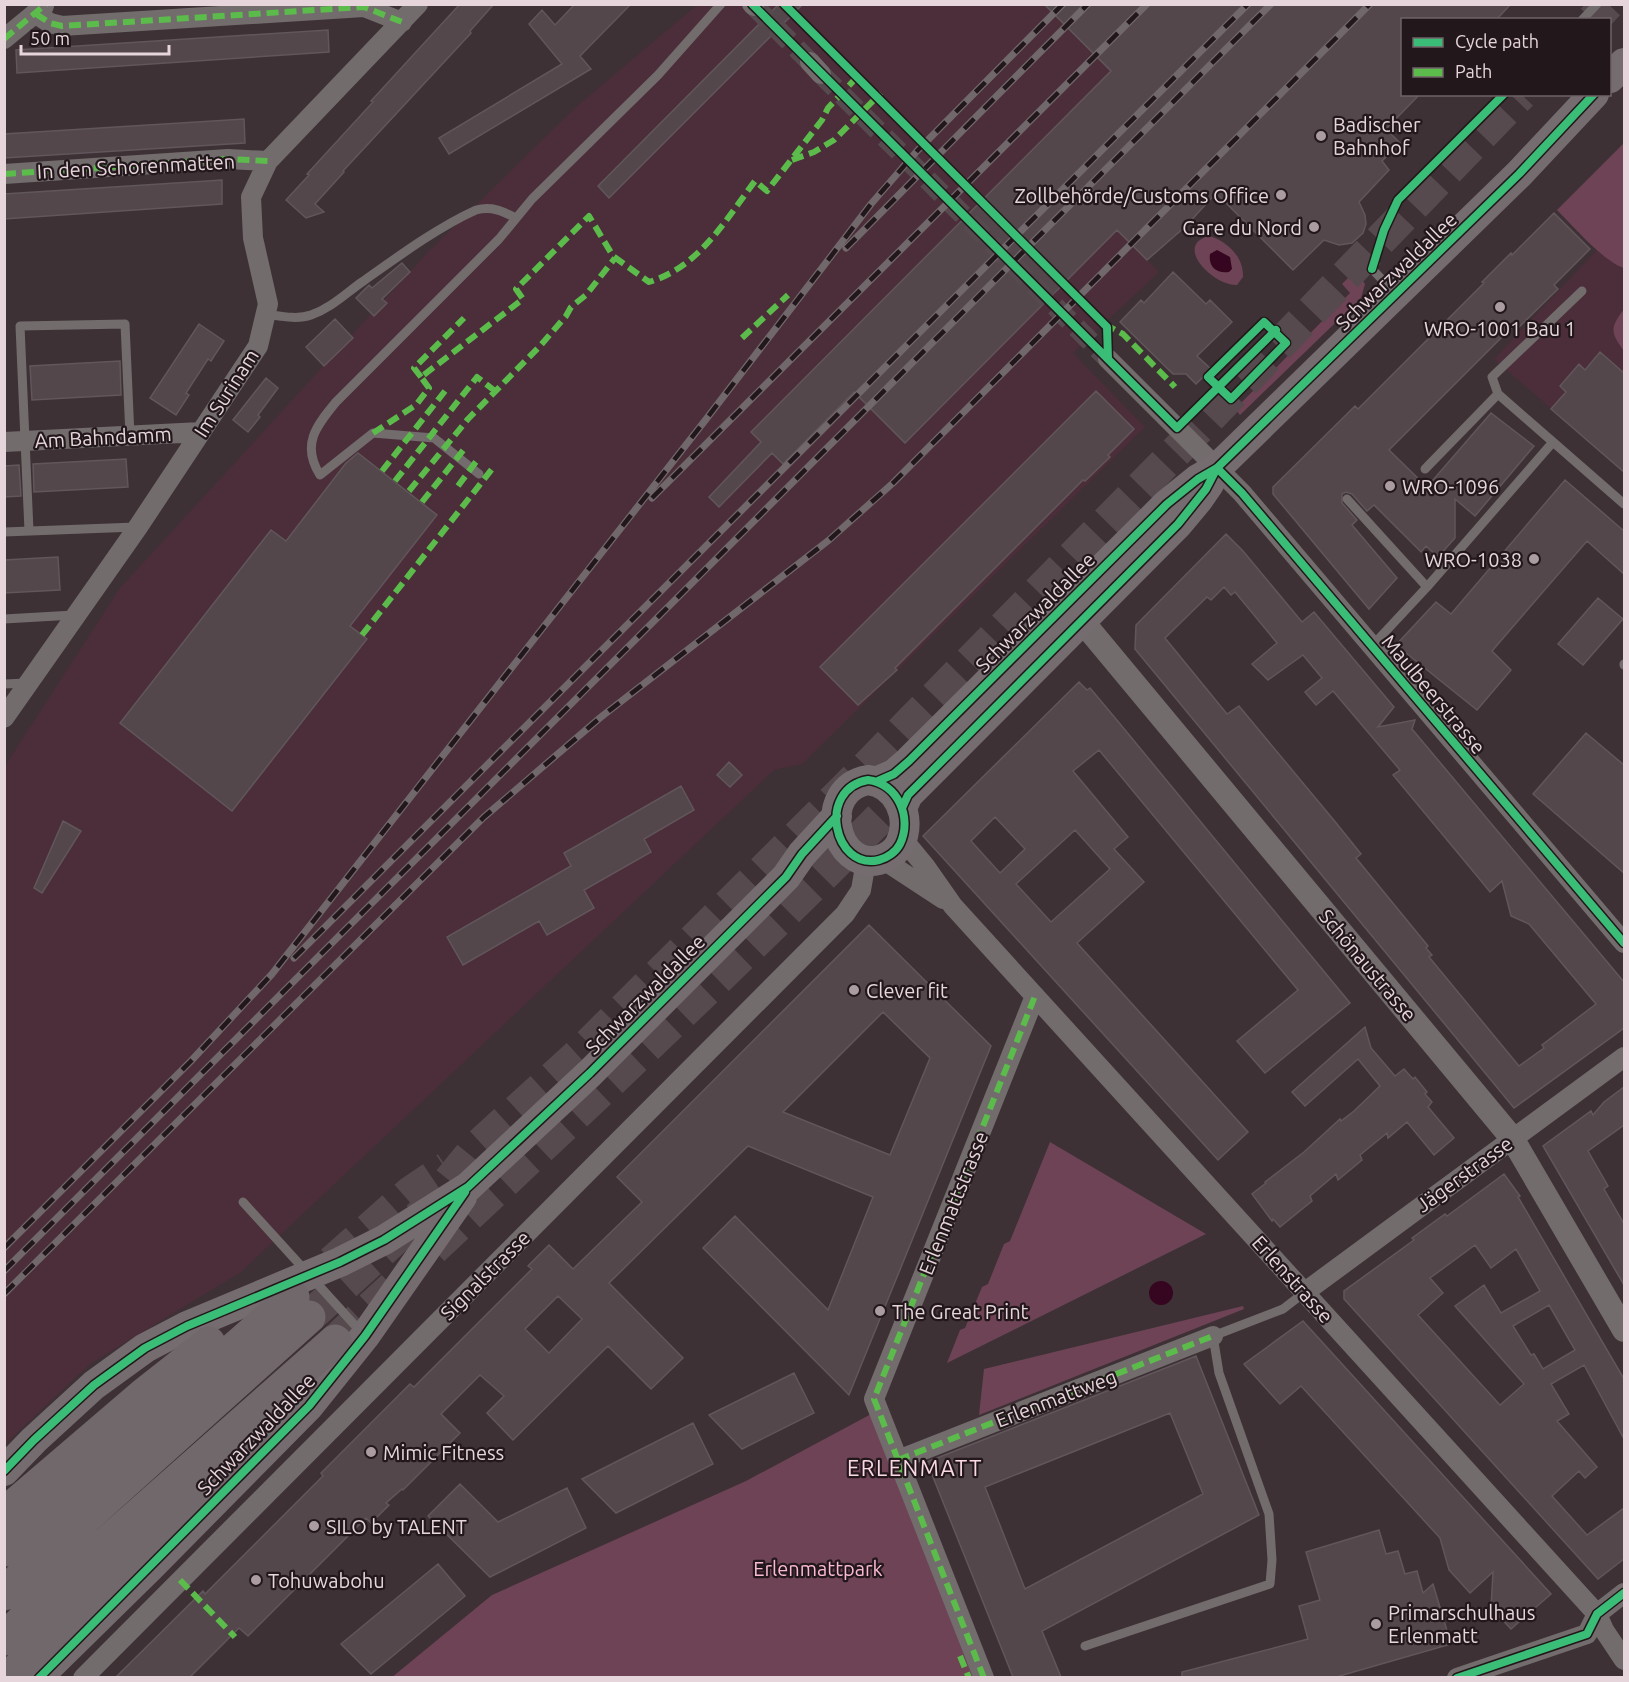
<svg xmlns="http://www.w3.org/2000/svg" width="1629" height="1682" viewBox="0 0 1629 1682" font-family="Ubuntu,sans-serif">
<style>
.built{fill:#4b2e3a}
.green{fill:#6e4355}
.water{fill:#36051f}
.building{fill:#53474c;stroke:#61565a;stroke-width:1.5;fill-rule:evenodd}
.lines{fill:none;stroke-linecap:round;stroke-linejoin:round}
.minor-tunnel{stroke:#564a4e;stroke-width:20;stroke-dasharray:20 10;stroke-linecap:butt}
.motorway-tunnel{stroke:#564a4e;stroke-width:33;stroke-dasharray:33 16;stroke-linecap:butt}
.service{stroke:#726c6d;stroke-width:9}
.minor{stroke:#726c6d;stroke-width:20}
.tertiary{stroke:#726c6d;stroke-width:24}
.primary{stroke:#746c6f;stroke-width:30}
.motorway{stroke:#71686c;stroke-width:33}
.rail-casing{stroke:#71686c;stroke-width:7}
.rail{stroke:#22171b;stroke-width:4.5;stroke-dasharray:14;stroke-linecap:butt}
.quiet{stroke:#5cbc4b;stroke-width:6;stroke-dasharray:12 6;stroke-linecap:butt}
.cycleway-casing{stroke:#22171b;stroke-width:11}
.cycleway{stroke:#3abd76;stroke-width:8}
.poi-dot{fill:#ab9ca1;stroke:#22171b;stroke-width:2}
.labels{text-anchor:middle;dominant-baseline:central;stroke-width:4.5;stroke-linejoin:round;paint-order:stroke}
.poi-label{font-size:20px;fill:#e6d5db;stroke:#22171b;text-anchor:start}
.street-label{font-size:20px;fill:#e6d5db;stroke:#22171b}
.park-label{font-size:20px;fill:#fbb9d3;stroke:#22171b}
.quarter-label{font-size:22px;letter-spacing:1.5px;fill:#fad9e5;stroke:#22171b}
</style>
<rect width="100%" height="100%" fill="#3d3135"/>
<path class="built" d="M697 5H1379L1137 249 1159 272 1073 353 1145 427 802 764 774 770 241 1272 90 1364 5 1444V766L120 588 428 252 577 106Z
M1624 143V472L1494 359 1597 250Z"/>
<path class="green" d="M1624 143V268C1604 262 1573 226 1557 210Z
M1209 236C1227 241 1244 257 1243 277L1237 285C1213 286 1173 245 1209 236Z
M1350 276 1361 278 1365 284 1361 298 1240 415 1235 409 1350 293 1342 284Z
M1624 309V351C1610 332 1610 328 1624 309Z
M1050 1142 1206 1234 947 1363 960 1330 965 1328 982 1287 988 1284 1004 1244 1010 1241Z
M1243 1306 1244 1309 979 1415 984 1369Z
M875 1412 979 1678H391L492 1595 746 1481Z"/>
<path class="water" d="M1217 250 1230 257 1232 269 1229 272C1217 274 1208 267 1210 254Z
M1149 1293a12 12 0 1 1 24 0a12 12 0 1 1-24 0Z"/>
<path class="building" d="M460 4H494L470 31 471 33 343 171 344 172 315 204 324 212 306 218 286 200 309 175 307 174 373 102 371 101Z
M575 4H631L580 56 591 69 449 154 439 138 562 64 529 24 542 10 555 25Z
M779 4H803L609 198 598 186Z
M1044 4H1511L1496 20H1402V94H1420L1386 129 1400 143 1382 161 1389 170 1359 202 1365 215 1366 224 1363 233 1352 243 1339 245 1324 240 1293 270 1216 193 1186 226 1147 260 1117 230 905 443 854 392 783 464 772 453 719 507 709 497 761 442 751 432 1111 71Z
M328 30 329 52 17 73 16 50Z
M244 119 245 143 4 158V134Z
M222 180V204L4 219V194Z
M1554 213 1590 249 1554 285 1558 289 1518 328 1514 325 1389 450 1427 487 1491 413 1534 446 1475 516 1455 499V538L1438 557 1426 546 1421 552 1374 505 1367 511 1352 494 1346 492 1342 494V503L1357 520 1352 525 1397 578 1369 609 1273 494V487L1355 406 1358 409 1484 283 1482 282 1511 253 1512 255Z
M402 263 410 272 382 299 387 303 374 316 356 298 369 285 372 288Z
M1173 272 1206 304 1210 300 1232 322 1197 356 1211 369 1196 384 1186 374H1173L1120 322 1141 300 1144 303Z
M335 319 353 338 324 366 306 347Z
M199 324 224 341 211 361 208 359 186 393 189 395 176 415 150 398Z
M1600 352 1624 373V472L1551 409 1566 392 1560 386 1579 364 1585 370Z
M120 361 121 395 32 400 30 366Z
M266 378 278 388 258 415 260 417 248 432 233 420Z
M1096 391 1134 429 1108 455 1110 457 1085 481 1083 480 895 668 897 670 858 705 820 667Z
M358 453 437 515 350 626 367 639 232 811 120 723 271 530 286 541 346 463Z
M126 459 128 487 34 492 33 464Z
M19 465 21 496 4 497V466Z
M1565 480 1624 531V574L1587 541 1492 651 1511 670 1477 710 1396 645 1436 602 1451 614Z
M1226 534 1243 551 1302 622 1314 612 1394 707 1378 727 1415 720 1412 729 1624 982V1028L1514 1108 1135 649 1136 625ZM1224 587 1231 595 1235 592 1277 643 1252 664 1268 680 1303 655 1322 678 1305 692 1316 705 1333 691 1400 770 1393 775 1477 876 1490 892 1502 881 1511 916 1529 924 1596 1004 1542 1045 1544 1048 1519 1066 1429 957 1432 955 1426 948 1428 946 1356 858 1361 854 1337 824 1239 706 1227 714 1165 638 1207 597 1211 600Z
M58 557 60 590 4 593V560Z
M1598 598 1623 619 1583 665 1558 644Z
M1079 682 1087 690 1090 688 1116 719 1350 1003 1265 1073 1237 1041 1298 990 1099 750 1073 771 1128 837 1114 849 1144 882 1077 943 1248 1132 1218 1160 923 836ZM995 817 1025 849 1000 873 971 841ZM1075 830 1110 869 1051 922 1016 884Z
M1586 733 1624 765V873L1533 794Z
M729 762 742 775 730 787 717 775Z
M681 786 694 810 644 839 651 852 584 890 594 908 547 935 539 921 463 965 447 937 571 866 564 853Z
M63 821 81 831 42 893 34 888Z
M869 925 991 1046 849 1395 703 1248 735 1216 828 1310 873 1197 748 1146 609 1283 683 1358 651 1389 608 1346 513 1440 487 1413 504 1396 480 1375 441 1414 460 1433 403 1490 402 1489 386 1503 389 1505 371 1523 366 1518 248 1636 239 1628 190 1677H116L203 1591 205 1594 323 1476 321 1473 410 1384 414 1387 532 1269 528 1266 549 1245 573 1269 642 1202 617 1177ZM883 1012 930 1058 890 1155 783 1112ZM558 1296 582 1319 549 1353 525 1329Z
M1365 1027 1371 1048 1395 1076 1404 1069 1413 1079 1415 1077 1427 1092 1425 1094 1432 1102 1428 1107 1454 1138 1434 1155 1407 1122 1388 1138 1387 1133 1360 1155 1362 1160 1338 1180 1336 1174 1310 1196 1312 1201 1280 1227 1273 1219 1272 1221 1252 1194 1266 1183 1265 1182 1304 1152 1340 1119 1341 1121 1354 1111 1380 1086 1358 1059 1305 1106 1292 1092Z
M1624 1087V1125L1588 1151 1608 1186 1604 1189 1624 1224V1285L1543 1146 1591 1111 1593 1115 1604 1102Z
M1504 1174 1520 1196 1518 1197 1624 1379V1439L1584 1365 1551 1384 1569 1414 1557 1421 1597 1467 1585 1478 1579 1471 1552 1496 1587 1535 1624 1508V1559L1598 1579 1344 1299V1291L1414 1240 1412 1238 1445 1214 1447 1216ZM1475 1245 1491 1268 1516 1249 1540 1291 1501 1313 1484 1285 1455 1306 1524 1384 1500 1405 1418 1315 1443 1293 1430 1278ZM1549 1305 1575 1350 1543 1369 1534 1354 1531 1355 1513 1326Z
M1303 1321 1551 1594 1511 1629 1491 1608 1493 1572 1470 1593 1449 1570 1440 1538 1301 1386 1280 1404 1244 1364Z
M1196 1356 1259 1515 1042 1631 1061 1677H1013L927 1462ZM1170 1413 1203 1494 1025 1589 985 1487Z
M794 1373 814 1413 742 1449 709 1415Z
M693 1423 713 1464 616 1513 582 1479Z
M460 1484 498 1522 567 1488 586 1528 490 1577 428 1516Z
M1379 1530 1386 1554 1398 1551 1405 1574 1417 1571 1423 1593 1433 1584 1451 1644 1336 1677H1182V1672L1308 1639 1299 1606 1320 1600 1306 1552Z
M438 1564 465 1596 371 1674 341 1644Z"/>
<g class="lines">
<path class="minor-tunnel" d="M754 6 810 62
M821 74 1108 359"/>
<path class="motorway-tunnel" d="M1593 20 1608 4
M433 1249C597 1095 762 940 919 778
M332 1262 410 1193 447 1168
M309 1317 423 1213 476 1148 579 1054 844 790 1206 421 1521 94
M335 1341 393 1287"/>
<path class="service" d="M1582 20 1597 4
M1392 290 1372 269 1384 230 1398 200 1504 94
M265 314C280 316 297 320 311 315 331 308 345 294 362 282 396 258 438 227 476 210 492 206 502 211 516 218
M1498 394 1492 377 1582 291
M1425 469 1498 394 1553 442
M479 474 434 438 373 433 320 475C301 445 316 426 336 402L499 239 532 199 658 75 721 4
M1347 499 1427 587
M29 531 20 326 125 324 130 436
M4 532 136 527
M4 619 74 615
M1372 646 1427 587 1553 442 1624 504
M1624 665V664
M4 684 27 683
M243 1202 361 1332
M1085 1646 1270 1584 1272 1560 1269 1514 1219 1373 1213 1336 1283 1309 1305 1292"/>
<path class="minor" d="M752 4 754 6
M36 14 50 23 62 26 364 7 402 22
M4 39 44 6
M810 62 821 74
M4 174 228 159 268 161
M1108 359 1242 493 1624 943
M4 442 201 432
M4 718 138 527 258 346 268 304 253 238 251 197 268 161 418 4
M902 838 925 866 953 906 1597 1614 1604 1630 1624 1660
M882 859 943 899
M1305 1292 1624 1057
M898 1460 1213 1336
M83 1678 845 914 861 890 866 861
M984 1678 874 1399 1035 996
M1457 1678 1587 1634 1597 1614 1624 1593"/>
<path class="tertiary" d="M1082 621 1512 1138 1624 1330"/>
<path class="primary" d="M1610 78 1624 63
M868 780C897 783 913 817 900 844 896 852 887 858 879 860 834 871 816 789 868 780Z
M878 781 894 774 909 761 1167 504 1198 479 1217 468 1519 174 1594 94
M902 808 908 795 926 777 1178 524 1198 500 1209 484
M4 1471 34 1440 94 1385 145 1348 187 1326 340 1262 384 1240 468 1187 590 1073 786 877 802 854 837 816
M37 1678 151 1566 309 1406 365 1336 462 1197"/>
<path class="motorway" d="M4 1514 143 1395 209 1343
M4 1550 293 1297
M4 1594 36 1562 309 1317
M4 1639 58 1586 335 1341
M9 1678C88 1594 171 1517 256 1440"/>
<defs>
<path id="rail" d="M846 248 1088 4
M652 498 1147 4
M294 958 1248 4
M4 1248 191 1061 272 974 707 418 871 204 917 151 1063 4
M4 1271 1271 4
M4 1294 484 817 601 717 829 540 893 483 1370 4"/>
</defs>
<use href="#rail" class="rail-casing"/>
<use href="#rail" class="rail"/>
<path class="quiet" d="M36 14 50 23 62 26 364 7 402 22
M4 39 46 4
M792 160 814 152 834 140 881 93
M4 174 228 159 268 161
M1104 324 1123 334 1175 387
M742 338 788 295
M421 377 414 368 464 318
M373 433 416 405 429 388 421 377 523 299 516 289 589 216 613 256 649 282C699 267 725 221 755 181L767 191 822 120 828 108 858 76
M382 471 445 391
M395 481 477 377 495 391
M458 486 478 459
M409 491 468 419 540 346 566 316 571 307 586 295 615 258
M422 502 465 448
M362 635 492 469
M898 1460 1213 1336
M180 1580 235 1637
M960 1656 969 1678
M984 1678 874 1399 1035 996"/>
<defs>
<path id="cycleway" d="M752 4 1177 428 1276 330
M784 4 1107 327 1108 359
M1372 269 1384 230 1398 200 1504 94
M1264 322 1286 343 1231 399 1208 377Z
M1217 468 1242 493 1624 943
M868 780C897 783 913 817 900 844 896 852 887 858 879 860 834 871 816 789 868 780Z
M878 781 894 774 909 761 1167 504 1198 479 1217 468 1519 174 1594 94
M902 808 908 795 926 777 1178 524 1206 489 1217 468
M4 1471 34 1440 94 1385 145 1348 187 1326 340 1262 384 1240 468 1187 590 1073 786 877 802 854 837 816
M39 1678 309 1406 365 1336 465 1192
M1457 1678 1587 1634 1597 1614 1624 1593"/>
</defs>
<use href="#cycleway" class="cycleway-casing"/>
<use href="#cycleway" class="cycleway"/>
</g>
<g class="poi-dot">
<circle cx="1321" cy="136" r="6"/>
<circle cx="1281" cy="195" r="6"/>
<circle cx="1314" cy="227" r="6"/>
<circle cx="1500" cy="307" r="6"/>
<circle cx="1390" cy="486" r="6"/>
<circle cx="1534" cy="559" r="6"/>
<circle cx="854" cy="990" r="6"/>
<circle cx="880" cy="1311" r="6"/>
<circle cx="371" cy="1452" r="6"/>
<circle cx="314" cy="1526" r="6"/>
<circle cx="256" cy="1580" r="6"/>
<circle cx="1376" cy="1624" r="6"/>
</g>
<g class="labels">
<g class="poi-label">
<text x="1333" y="124">Badischer<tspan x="1333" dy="23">Bahnhof</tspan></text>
<text x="1269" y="195" text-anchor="end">Zollbehörde/Customs Office</text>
<text x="1302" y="227" text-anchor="end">Gare du Nord</text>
<text x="1500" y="328" text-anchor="middle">WRO-1001 Bau 1</text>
<text x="1402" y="486">WRO-1096</text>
<text x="1522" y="559" text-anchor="end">WRO-1038</text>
<text x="866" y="990">Clever fit</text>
<text x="892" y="1311">The Great Print</text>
<text x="383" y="1452">Mimic Fitness</text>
<text x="326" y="1526">SILO by TALENT</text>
<text x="268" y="1580">Tohuwabohu</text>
<text x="1388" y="1612">Primarschulhaus<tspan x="1388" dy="23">Erlenmatt</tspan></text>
</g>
<g class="street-label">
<text transform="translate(136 166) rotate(-3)">In den Schorenmatten</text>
<text transform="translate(1396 271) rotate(-44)">Schwarzwaldallee</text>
<text transform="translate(226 393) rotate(-57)">Im Surinam</text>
<text transform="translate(103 437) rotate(-3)">Am Bahndamm</text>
<text transform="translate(1035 612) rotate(-45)">Schwarzwaldallee</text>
<text transform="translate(1434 694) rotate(50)">Maulbeerstrasse</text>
<text transform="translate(1368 965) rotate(50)">Schönaustrasse</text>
<text transform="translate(645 994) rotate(-45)">Schwarzwaldallee</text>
<text transform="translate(1464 1174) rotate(-36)">Jägerstrasse</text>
<text transform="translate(953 1203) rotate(-68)">Erlenmattstrasse</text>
<text transform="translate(485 1275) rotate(-45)">Signalstrasse</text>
<text transform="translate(1293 1279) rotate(48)">Erlenstrasse</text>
<text transform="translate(1056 1398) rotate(-21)">Erlenmattweg</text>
<text transform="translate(256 1434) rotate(-46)">Schwarzwaldallee</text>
</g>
<g class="park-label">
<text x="818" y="1568">Erlenmattpark</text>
</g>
<g class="quarter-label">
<text x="915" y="1467">ERLENMATT</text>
</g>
</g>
<rect width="1629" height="1682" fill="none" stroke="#e6d5db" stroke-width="12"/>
<rect x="1401" y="18" width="210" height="78" fill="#22171b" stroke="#706368" stroke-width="1.5"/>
<rect x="1413" y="38" width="30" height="9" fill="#3abd76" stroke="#706368" stroke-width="1.5"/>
<text x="1455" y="48" font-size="18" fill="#e6d5db">Cycle path</text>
<rect x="1413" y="68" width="30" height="9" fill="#5cbc4b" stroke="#706368" stroke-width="1.5"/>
<text x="1455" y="78" font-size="18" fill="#e6d5db">Path</text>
<path d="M21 45v9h148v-9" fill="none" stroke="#e6d5db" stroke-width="3"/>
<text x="30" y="45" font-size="18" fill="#e6d5db" stroke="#22171b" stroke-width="4.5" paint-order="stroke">50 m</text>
</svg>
